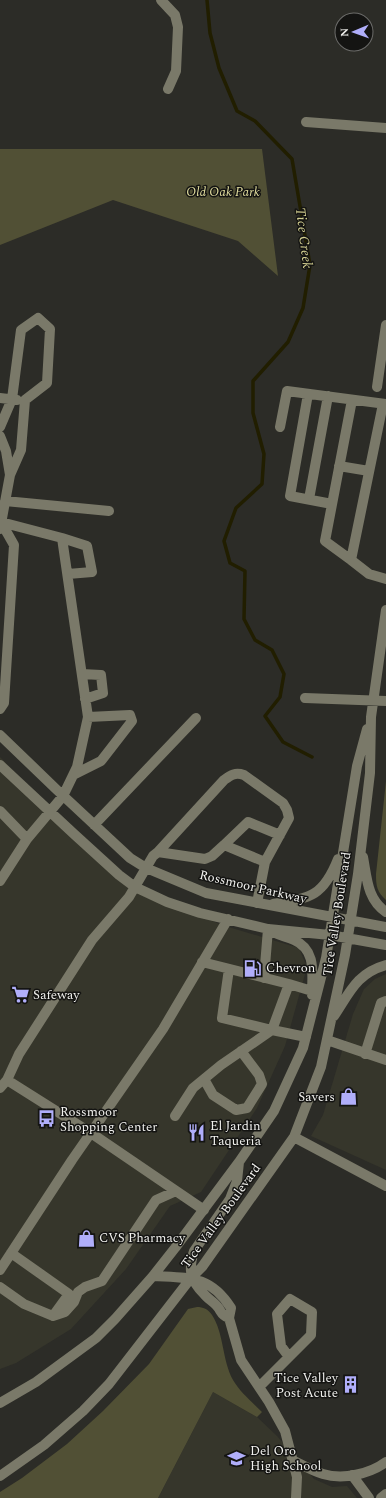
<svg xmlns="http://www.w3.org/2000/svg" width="386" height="1498" viewBox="0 0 386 1498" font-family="Spectral,serif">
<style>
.built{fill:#36362b}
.green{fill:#515035}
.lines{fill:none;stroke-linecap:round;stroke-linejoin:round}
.stream{stroke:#211e00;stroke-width:3.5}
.minor{stroke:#7a7969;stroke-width:10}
.labels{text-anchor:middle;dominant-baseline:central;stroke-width:3;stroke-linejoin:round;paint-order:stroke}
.park-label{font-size:13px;font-style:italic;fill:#e2de9f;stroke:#141412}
.street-label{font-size:13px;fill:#f1f1ee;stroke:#141412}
.poi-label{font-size:13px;fill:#f1f1ee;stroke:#141412;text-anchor:start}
.water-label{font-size:14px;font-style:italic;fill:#d4d091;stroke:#141412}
</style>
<rect width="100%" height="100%" fill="#2c2c27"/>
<path class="built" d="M0 757 131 889 225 926 299 948 307 967 285 1046 257 1108 201 1192 170 1206 126 1269 71 1329 16 1363 0 1369Z
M386 974V1170L311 1136 323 1115 353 1014 364 989 375 979Z
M213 1392 257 1417 277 1436 314 1479 332 1487 347 1486 357 1498H158Z"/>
<path class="green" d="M0 149H262L278 276 238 241 113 200 0 245Z
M386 781V900C377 892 376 886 376 874Z
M197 1307C203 1307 208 1309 212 1315 224 1333 222 1360 233 1380 240 1392 252 1402 262 1412L257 1417 213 1392 158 1498H0V1492L22 1478 67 1444 103 1411 149 1364 188 1309Z"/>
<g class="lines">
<path class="stream" d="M207 0 210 33 219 68 237 111 255 121 292 159 310 265 303 308 288 342 253 381V413L264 454 262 484 236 508 224 541 230 563 245 571 244 619 255 640 272 650 284 674 280 697 265 716 283 742 312 757"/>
<path class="minor" d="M161 0 175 15 178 27 176 71 168 89
M306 122 386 128
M377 387 386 325
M308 394 290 496 332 504
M0 398 17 400
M383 404 351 560 369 574 386 579
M0 427 12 399 21 330 38 318 50 329 47 383 25 400 21 450 10 475 0 529
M280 427 287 391 386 404
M0 436 6 451 10 475
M339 466 369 471
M309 499 328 396
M5 501 109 511
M1 522 62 538 87 546 92 572 68 574
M351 560 325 541 352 400
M82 674 101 675 103 693 85 699
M305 698 386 701
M0 709 4 703 14 545 1 522
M0 735 57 790 130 858 146 868 206 893 386 927
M0 765 74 834 119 875 135 887 167 902 200 913 268 929 330 935 386 945
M73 775 101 761 132 721 130 715 88 717
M0 811 27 839
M94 825 196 718
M158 852 224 780C231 775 235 772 244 775L283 803 287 810 289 818 265 862 224 845 248 822 280 835
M363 857C367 878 367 899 386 912
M0 881 27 839 63 796 77 767 88 717 62 538
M257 903 265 862
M273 904C310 898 323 897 338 859
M202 962 289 984 272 1030 222 1018 229 969
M264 978 268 929C276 935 285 936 294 940 317 950 312 974 312 995
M289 984 312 991
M334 1016C350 992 357 973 386 965
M327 1040 386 1060
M365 1054 381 1003 386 1001
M204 1079 213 1095 236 1110 247 1108 262 1084 259 1075 241 1051
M7 1080 91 1133 204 1210
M0 1088 7 1080 19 1054 92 940 129 897 153 856 158 852 205 859 212 856 224 845
M175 1116 193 1088 221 1065 272 1030 306 1037
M294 1137 386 1186
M0 1270 72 1160 163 1029 228 919
M153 1276C189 1278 210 1275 231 1308L229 1318 241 1360 269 1402 285 1431 297 1477 296 1498
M0 1287 24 1304 53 1316 69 1294 11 1253
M53 1316 65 1312 74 1302 78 1292 85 1287 102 1281 156 1200 176 1191
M229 1318C220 1315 222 1311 216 1305 212 1301 207 1298 204 1294 190 1280 188 1270 194 1251L230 1199 237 1181 239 1162
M259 1387 311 1335 312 1312 290 1299 277 1314 281 1346 289 1357
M0 1403 36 1382 96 1338 115 1319 153 1276 175 1248 239 1162 274 1111 303 1048 326 958 357 766 367 729
M292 1460C302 1465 313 1471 323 1474 343 1480 370 1474 386 1462
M352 1475 369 1498
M0 1476 44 1445 83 1411 109 1384 191 1278 202 1267 294 1137 321 1067 345 955 358 874 370 773 371 717 386 610
M381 1498 386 1494"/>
</g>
<defs>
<symbol id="fuel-bare" viewBox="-9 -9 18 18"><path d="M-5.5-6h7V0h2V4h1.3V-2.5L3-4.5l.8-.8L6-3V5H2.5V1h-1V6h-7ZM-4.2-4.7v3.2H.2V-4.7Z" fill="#b0aefa" stroke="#141412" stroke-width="2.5" paint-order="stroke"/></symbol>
<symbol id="supermarket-bare" viewBox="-9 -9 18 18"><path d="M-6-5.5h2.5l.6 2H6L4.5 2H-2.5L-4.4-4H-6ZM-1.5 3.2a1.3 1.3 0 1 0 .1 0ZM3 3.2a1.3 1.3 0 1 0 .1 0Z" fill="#b0aefa" stroke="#141412" stroke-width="2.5" paint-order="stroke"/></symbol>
<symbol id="shop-bare" viewBox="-9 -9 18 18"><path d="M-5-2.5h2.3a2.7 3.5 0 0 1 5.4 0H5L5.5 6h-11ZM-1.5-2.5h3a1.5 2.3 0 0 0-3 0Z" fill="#b0aefa" stroke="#141412" stroke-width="2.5" paint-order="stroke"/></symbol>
<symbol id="bus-bare" viewBox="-9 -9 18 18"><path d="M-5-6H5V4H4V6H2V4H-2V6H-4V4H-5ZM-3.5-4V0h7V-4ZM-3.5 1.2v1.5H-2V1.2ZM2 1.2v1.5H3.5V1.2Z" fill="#b0aefa" stroke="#141412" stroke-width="2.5" paint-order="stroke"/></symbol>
<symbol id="restaurant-bare" viewBox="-9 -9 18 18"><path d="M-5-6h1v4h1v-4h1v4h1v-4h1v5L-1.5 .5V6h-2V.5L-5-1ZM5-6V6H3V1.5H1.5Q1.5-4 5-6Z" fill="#b0aefa" stroke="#141412" stroke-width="2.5" paint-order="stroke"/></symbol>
<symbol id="building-bare" viewBox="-9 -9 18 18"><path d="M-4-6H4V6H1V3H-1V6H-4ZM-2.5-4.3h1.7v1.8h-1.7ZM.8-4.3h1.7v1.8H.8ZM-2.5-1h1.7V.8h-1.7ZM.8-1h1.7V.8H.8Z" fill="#b0aefa" stroke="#141412" stroke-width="2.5" paint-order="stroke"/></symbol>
<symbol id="school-bare" viewBox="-9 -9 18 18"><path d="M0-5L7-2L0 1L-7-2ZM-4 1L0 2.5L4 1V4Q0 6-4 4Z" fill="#b0aefa" stroke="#141412" stroke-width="2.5" paint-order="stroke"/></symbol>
</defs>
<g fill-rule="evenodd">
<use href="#fuel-bare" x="240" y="956" width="25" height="25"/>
<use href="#supermarket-bare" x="8" y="982" width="25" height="25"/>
<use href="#shop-bare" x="336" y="1084" width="25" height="25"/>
<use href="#bus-bare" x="34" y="1106" width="25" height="25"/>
<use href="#restaurant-bare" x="184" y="1120" width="25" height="25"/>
<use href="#shop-bare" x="74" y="1226" width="25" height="25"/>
<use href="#building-bare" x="338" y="1372" width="25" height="25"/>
<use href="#school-bare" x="224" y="1446" width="25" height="25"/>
</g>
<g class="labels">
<g class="park-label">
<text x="223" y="192">Old Oak Park</text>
</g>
<g class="street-label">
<text transform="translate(253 887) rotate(13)">Rossmoor Parkway</text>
<text transform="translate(337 914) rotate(-81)">Tice Valley Boulevard</text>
<text transform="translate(221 1216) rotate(-54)">Tice Valley Boulevard</text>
</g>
<g class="poi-label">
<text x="266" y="968">Chevron</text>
<text x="33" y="995">Safeway</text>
<text x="335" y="1097" text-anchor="end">Savers</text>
<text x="60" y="1112">Rossmoor<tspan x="60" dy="15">Shopping Center</tspan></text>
<text x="210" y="1126">El Jardin<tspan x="210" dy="15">Taqueria</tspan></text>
<text x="99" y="1238">CVS Pharmacy</text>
<text x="338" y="1378" text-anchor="end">Tice Valley<tspan x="338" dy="15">Post Acute</tspan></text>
<text x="250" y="1451">Del Oro<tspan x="250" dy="15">High School</tspan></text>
</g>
<g class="water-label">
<text transform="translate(304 238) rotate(83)">Tice Creek</text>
</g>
</g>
<g transform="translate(354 32) rotate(268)"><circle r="19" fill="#141412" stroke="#6c6c6a"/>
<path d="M0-3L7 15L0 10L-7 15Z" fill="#b0aefa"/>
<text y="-6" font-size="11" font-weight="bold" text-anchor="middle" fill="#f1f1ee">N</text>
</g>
</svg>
